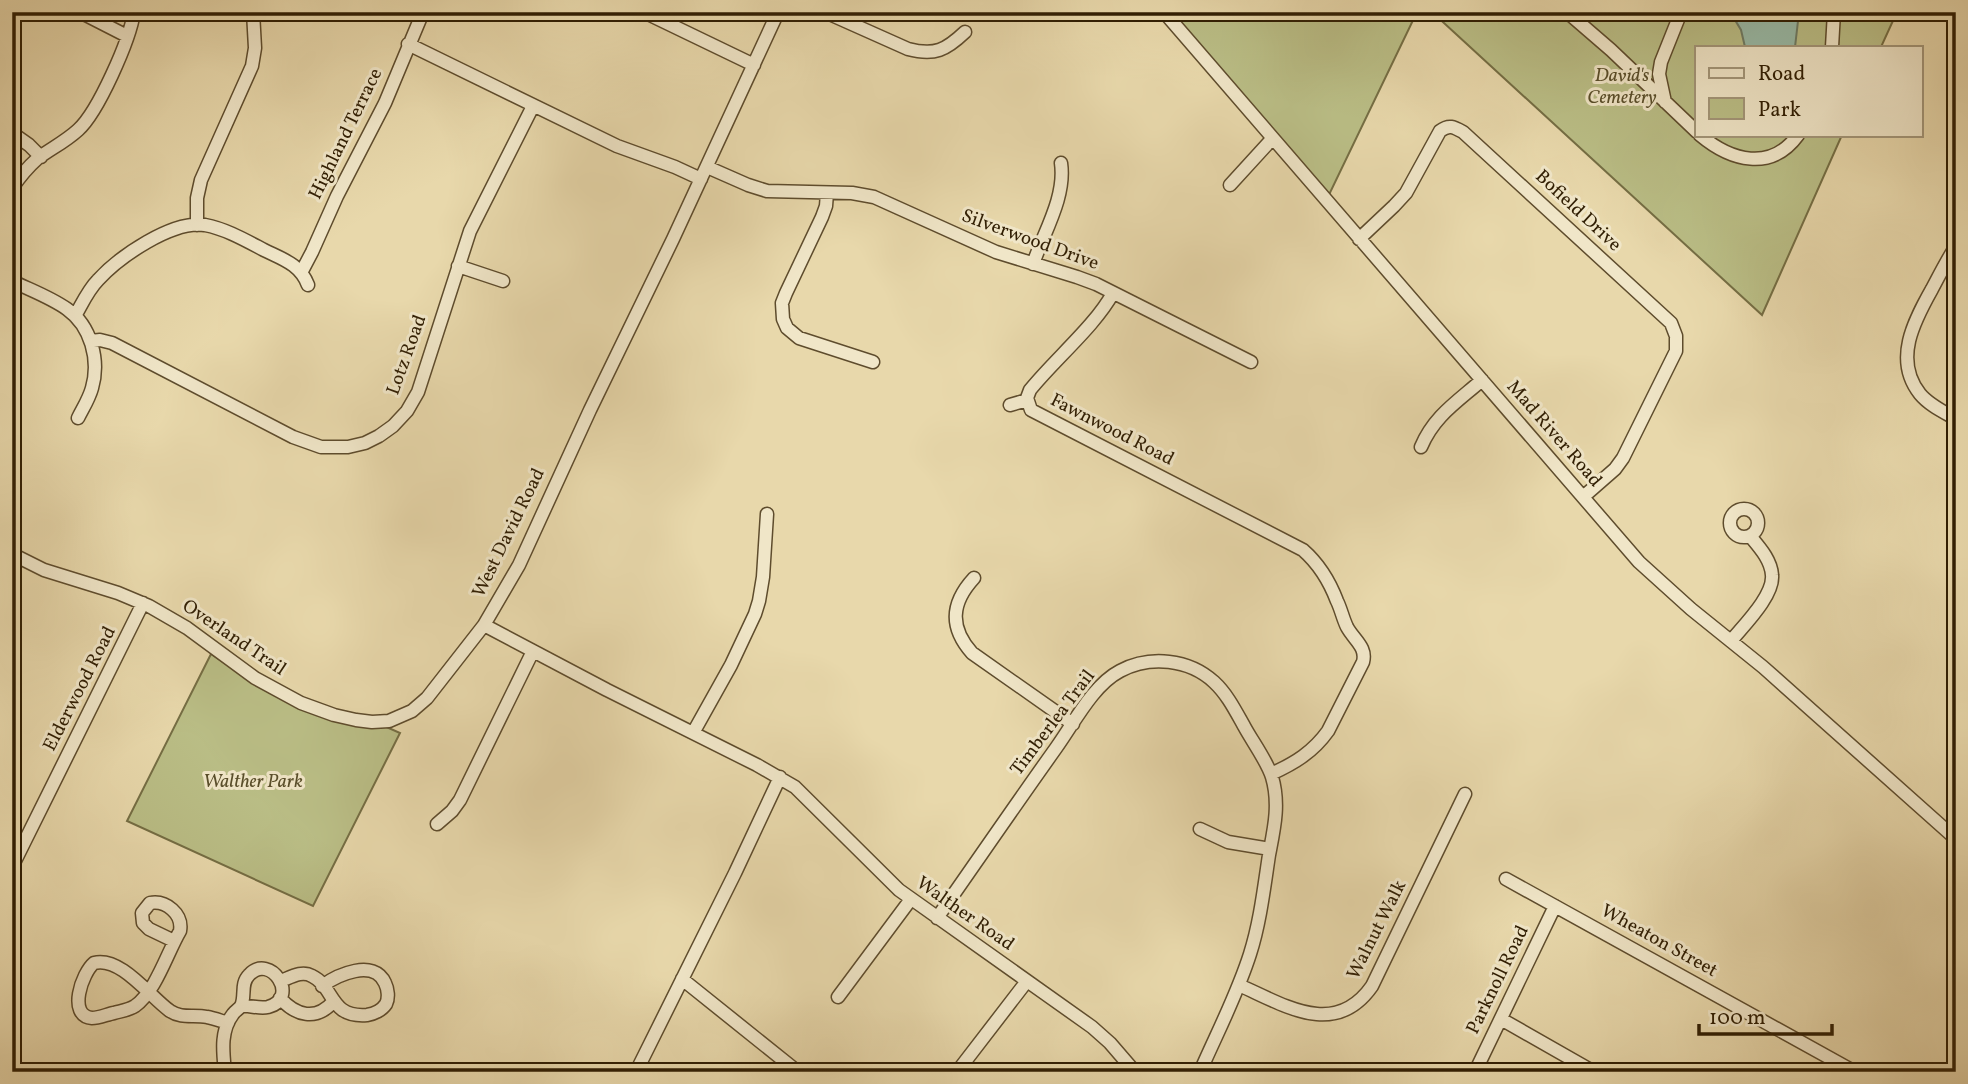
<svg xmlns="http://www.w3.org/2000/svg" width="1968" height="1084" viewBox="0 0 1968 1084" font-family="Vollkorn,serif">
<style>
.green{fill:#babe86;stroke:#756e44;stroke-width:2}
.water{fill:#98baa7;stroke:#6e7c65;stroke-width:2}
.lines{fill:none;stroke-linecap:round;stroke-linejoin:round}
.minor-casing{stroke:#5e4c2d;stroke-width:15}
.minor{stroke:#f0e6c8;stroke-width:12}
.labels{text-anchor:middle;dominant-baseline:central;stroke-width:6;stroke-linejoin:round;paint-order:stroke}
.park-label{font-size:19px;font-style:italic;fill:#594e2a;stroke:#f0e6c8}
.street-label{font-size:19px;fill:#301e03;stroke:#f0e6c8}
</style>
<rect width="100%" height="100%" fill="#e8d8ab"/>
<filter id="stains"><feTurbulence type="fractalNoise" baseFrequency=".00286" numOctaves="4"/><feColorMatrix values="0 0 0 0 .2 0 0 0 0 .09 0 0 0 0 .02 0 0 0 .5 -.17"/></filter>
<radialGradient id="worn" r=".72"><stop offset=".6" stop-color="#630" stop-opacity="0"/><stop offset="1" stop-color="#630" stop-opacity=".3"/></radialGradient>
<path class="green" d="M1164 12H1417L1326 201Z
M1432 12H1897L1881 47H1697V135H1842L1762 315Z
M211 654 270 693 382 725 400 733 313 906 127 821Z"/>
<path class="water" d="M1734 12H1798V21L1795 47H1745L1741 30 1732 15Z"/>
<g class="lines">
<defs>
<path id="minor" d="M80 12 127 36
M644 12 754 65
M825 12 908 49C935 56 946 50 965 32
M1164 12 1639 562 1691 609 1763 667 1956 839
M1567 12 1611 50 1697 132
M408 44 617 146 675 167 701 179
M1832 47 1834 12
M1665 102 1659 74 1661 62 1681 12
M12 133 29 145 41 157
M1700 135C1731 161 1771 172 1798 135
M707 167 748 185 767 191 852 193 874 197 996 252 1077 277 1096 284 1251 362
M1230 185 1272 139
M12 188C19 178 28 167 37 159 50 149 65 142 78 130 98 112 130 40 134 12
M827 193 826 206 822 217 786 293 782 303 783 319 787 328 799 338 873 362
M197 225V198L201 180 252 66 255 48 253 12
M1359 239 1394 206 1406 193 1440 131C1449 124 1454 127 1463 132L1671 323 1676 336V351L1623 458 1615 469 1583 497
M1956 246C1947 260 1940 274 1932 289 1914 321 1893 360 1920 394 1929 405 1944 412 1956 419
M1033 264C1044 232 1066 197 1061 163
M458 266 503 281
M302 271 312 252 337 196 385 103 423 12
M12 281C30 290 50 297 67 309 91 326 100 360 92 388 89 399 83 408 78 418
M1113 293C1095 326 1055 359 1030 390L1027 398 1031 410 1303 550C1319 564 1329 580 1337 601 1341 609 1343 619 1347 627 1354 640 1367 647 1363 662L1328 731C1313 752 1295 763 1271 774
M75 316C82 304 88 290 98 280 119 257 172 220 205 225 226 229 245 240 264 250 282 259 300 264 308 285
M91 341 100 340 112 343 293 437 321 447H348L365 443 379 436 393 426 407 411 418 392 470 231 533 106
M1010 405 1027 400
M1421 447C1434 416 1457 402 1482 380
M1730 523a14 14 0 1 1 28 0a14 14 0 1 1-28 0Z
M12 554 44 570 118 593 149 606 187 628 255 678 301 703 334 715 356 720 372 722 389 721 412 711 427 698 484 625 519 565 590 410 673 239 778 12
M974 578C951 603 949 627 972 653L1073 724
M484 625 607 690 757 765 795 787 899 890 1092 1027 1110 1043 1135 1072
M1731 641C1743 626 1774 596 1772 575 1771 560 1760 548 1750 536
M693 733 731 665 755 614 759 601 763 577 767 514
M437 824 452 811 460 800 533 651
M1200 829 1228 842 1270 849
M12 867 143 603
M1506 879 1855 1072
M937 918C977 861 1016 804 1056 748 1074 723 1093 685 1120 671 1150 655 1189 659 1214 682 1227 694 1235 710 1244 726 1252 741 1267 761 1272 777 1280 804 1274 829 1269 855 1264 888 1260 923 1250 954 1237 995 1217 1033 1200 1072
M174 941 149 929 143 923 142 913 150 903C166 900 183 914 180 931 167 953 156 991 135 1006 129 1010 121 1011 114 1013 108 1014 99 1018 92 1018 67 1016 82 973 94 963 121 956 150 997 170 1011 182 1019 194 1014 207 1017 214 1018 221 1021 228 1023
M682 979 798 1072
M281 981C291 977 302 970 312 976 335 987 329 1018 367 1015 374 1014 382 1010 386 1004 389 998 388 989 385 983 374 958 337 975 322 986
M1239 985C1284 1005 1335 1039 1372 986L1465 794
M838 997 911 899
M280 998C296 1016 316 1021 333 1002
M1501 1019 1594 1072
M225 1072C223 1052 220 1031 233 1014 235 1011 239 1009 241 1006 246 996 240 984 249 975 270 952 301 998 268 1007 259 1009 250 1005 241 1006
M636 1072 735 873 780 777
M957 1072 1027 981
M1475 1072 1555 906"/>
</defs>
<use href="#minor" class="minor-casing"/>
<use href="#minor" class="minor"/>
</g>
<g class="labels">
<g class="park-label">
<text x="1622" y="76">David's<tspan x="1622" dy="22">Cemetery</tspan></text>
<text x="253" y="782">Walther Park</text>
</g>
<g class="street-label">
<text transform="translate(346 134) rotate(-64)">Highland Terrace</text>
<text transform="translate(1578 211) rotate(43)">Bofield Drive</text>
<text transform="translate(1030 240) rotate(20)">Silverwood Drive</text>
<text transform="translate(407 355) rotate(-70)">Lotz Road</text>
<text transform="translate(1112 430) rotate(27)">Fawnwood Road</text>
<text transform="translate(1554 434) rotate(49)">Mad River Road</text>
<text transform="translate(509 533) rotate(-64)">West David Road</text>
<text transform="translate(234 638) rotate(34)">Overland Trail</text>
<text transform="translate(80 689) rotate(-63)">Elderwood Road</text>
<text transform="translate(1053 723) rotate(-53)">Timberlea Trail</text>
<text transform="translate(965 914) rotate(35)">Walther Road</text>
<text transform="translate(1377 930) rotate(-63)">Walnut Walk</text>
<text transform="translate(1659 941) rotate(29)">Wheaton Street</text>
<text transform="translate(1498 980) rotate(-64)">Parknoll Road</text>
</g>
</g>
<rect width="1968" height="1084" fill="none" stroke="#e8d8ab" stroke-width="42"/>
<rect x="14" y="14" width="1940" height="1056" fill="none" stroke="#301e03" stroke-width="3.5"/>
<rect x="21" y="21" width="1926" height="1042" fill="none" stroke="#301e03" stroke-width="2"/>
<rect x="1695" y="46" width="228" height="91" fill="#f0e6c8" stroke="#a39679" stroke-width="2"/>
<rect x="1709" y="68" width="35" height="10" fill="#f0e6c8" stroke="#a39679" stroke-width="2"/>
<text x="1758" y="80" font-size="21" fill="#301e03">Road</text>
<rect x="1709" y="98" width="35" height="21" fill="#babe86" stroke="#a39679" stroke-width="2"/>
<text x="1758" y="116" font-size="21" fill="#301e03">Park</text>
<path d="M1699 1024v10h133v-10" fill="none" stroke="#301e03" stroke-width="3.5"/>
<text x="1709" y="1024" font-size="21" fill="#301e03" stroke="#f0e6c8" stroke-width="5" paint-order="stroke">100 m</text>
<rect width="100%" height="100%" filter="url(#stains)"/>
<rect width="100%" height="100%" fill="url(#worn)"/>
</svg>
